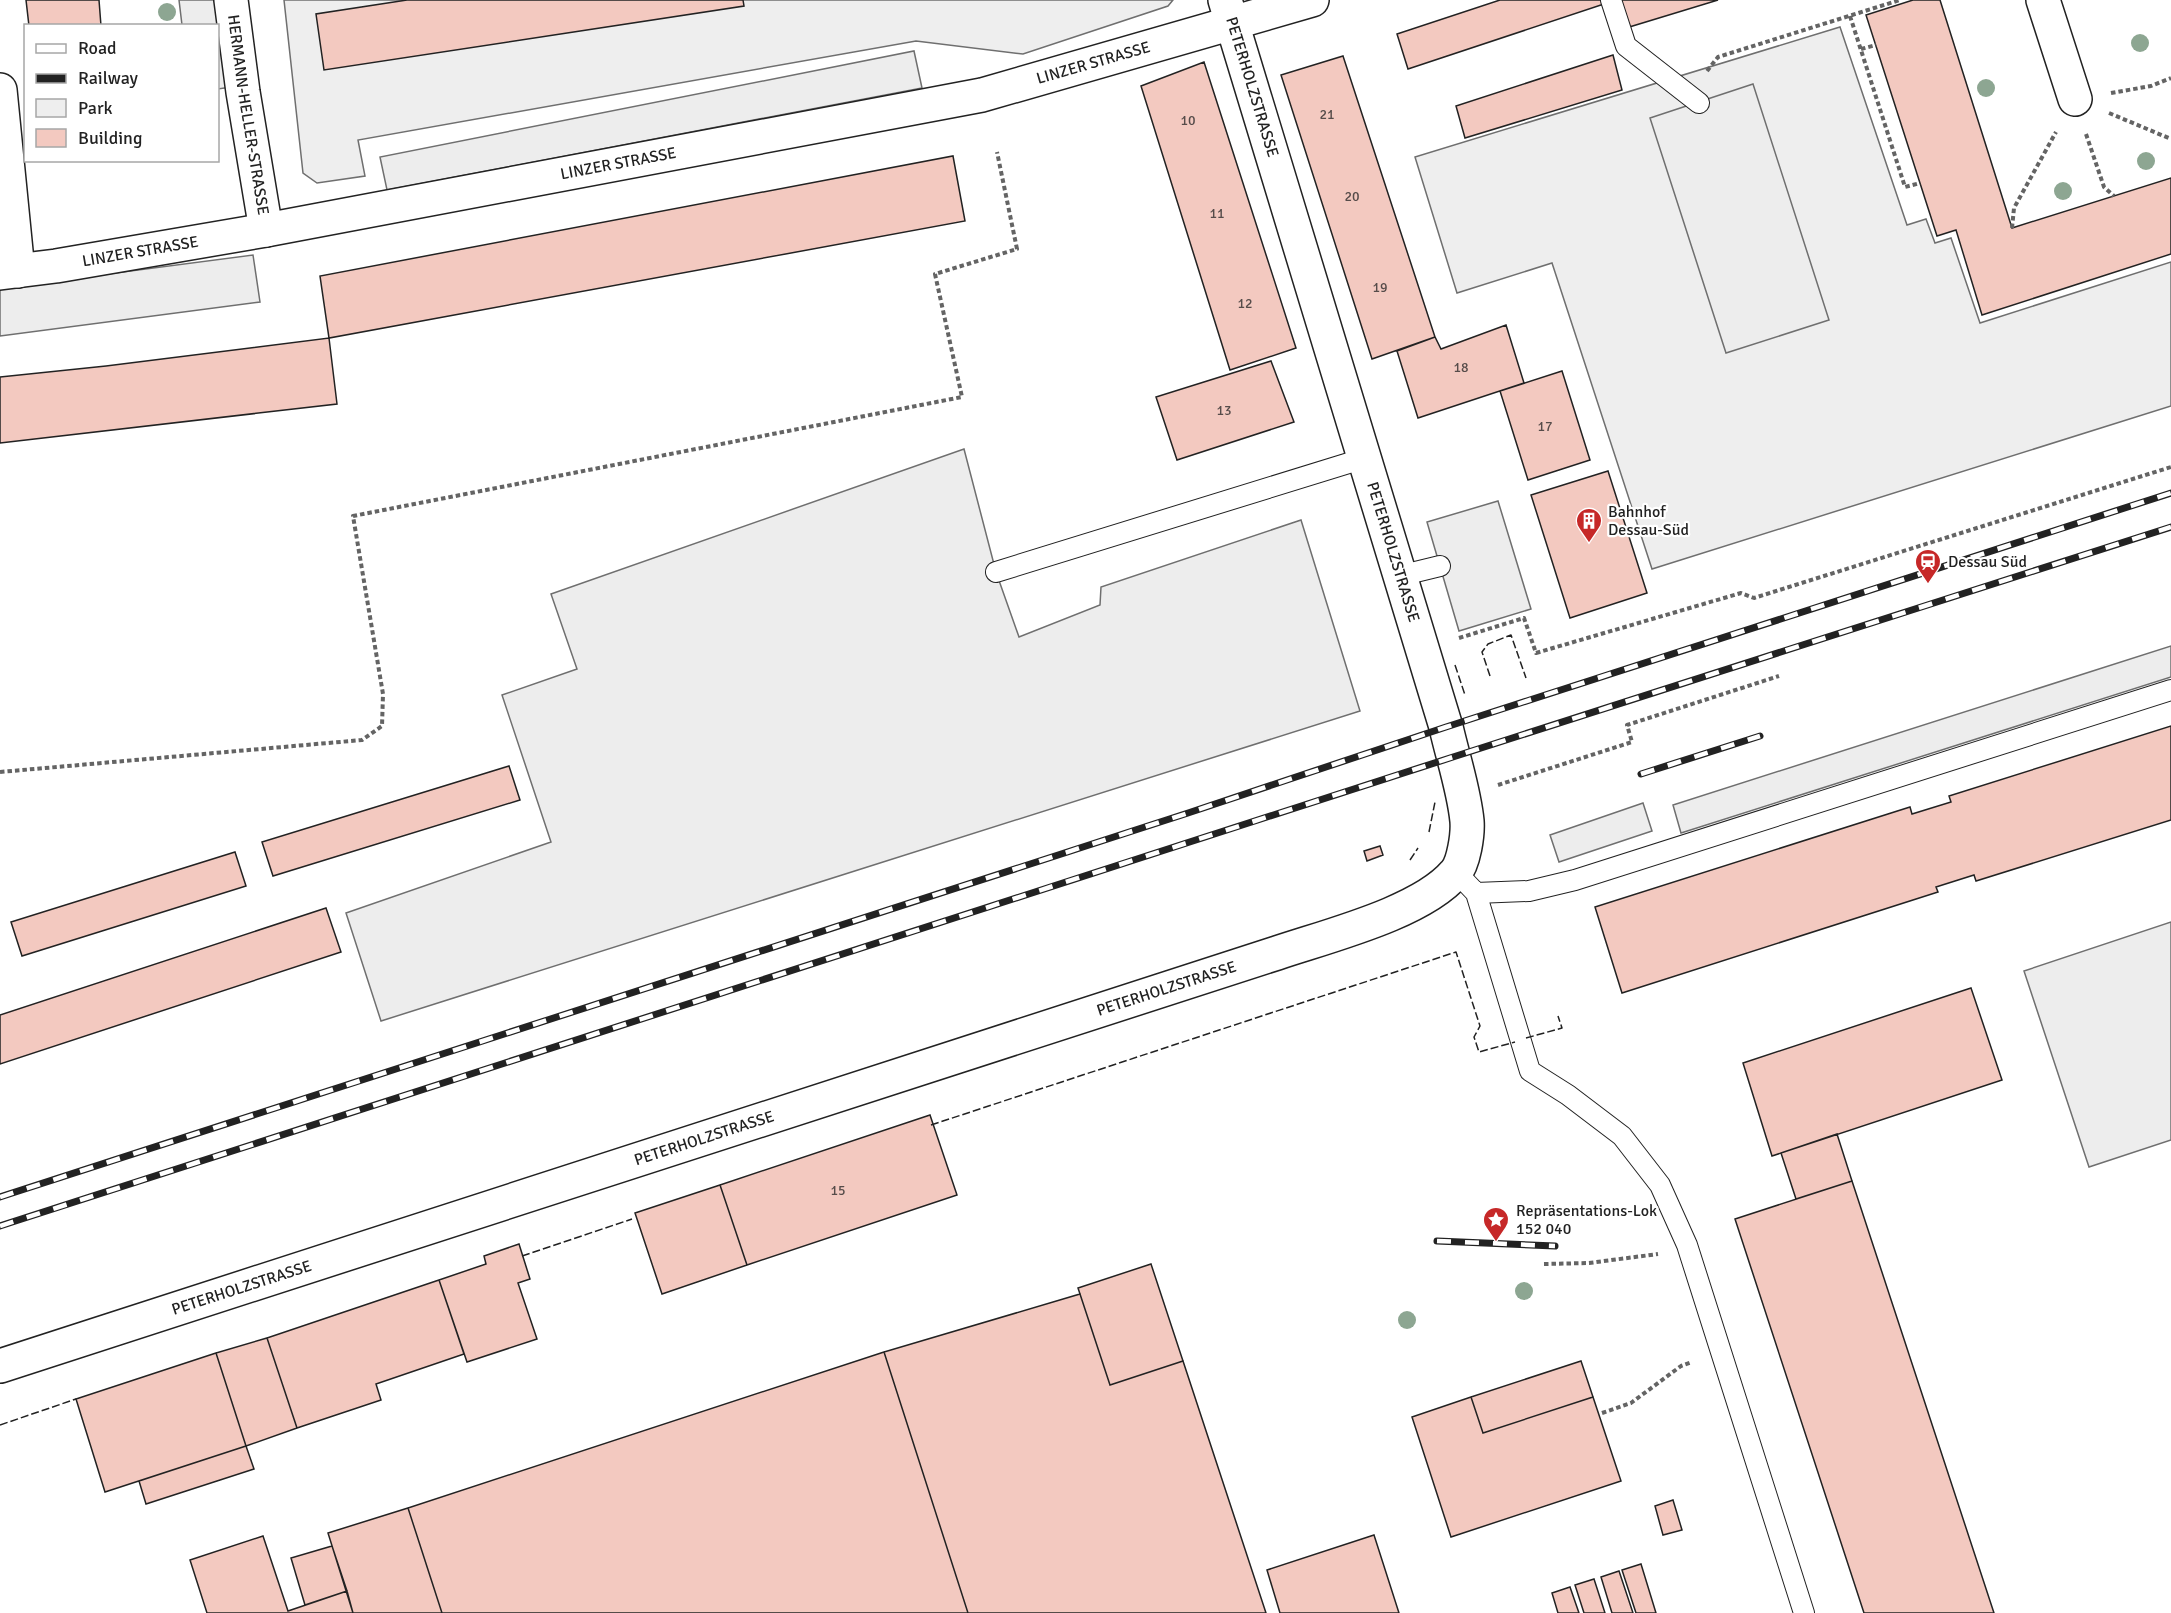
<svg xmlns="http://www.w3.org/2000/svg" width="2171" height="1613" viewBox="0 0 2171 1613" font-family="Signika,sans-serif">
<rect width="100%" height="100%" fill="#fff"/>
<!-- green -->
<path fill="#eee" stroke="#6f6f6f" stroke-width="1.5" d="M284 0H1173L1168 6 1023 54 916 41 358 140 365 176 317 183 303 173Z
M1840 27 1907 225 1926 219 1935 243 1951 238 1980 323 2171 262V406L1652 569 1552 263 1457 293 1415 157Z"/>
<!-- parking -->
<path fill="#ededed" stroke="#6f6f6f" stroke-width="1.5" d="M179 0H220L231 87 218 89V26L182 25Z
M914 51 922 88 387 190 380 157Z
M1753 84 1829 320 1726 353 1650 118Z
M253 255 260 302 0 336V288Z
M964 449 996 572 1019 637 1100 605 1101 587 1301 520 1360 711 381 1021 346 913 551 842 502 695 577 669 551 594Z
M1498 501 1531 609 1459 631 1427 522Z
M2171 646V677L1681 833 1673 805Z
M1643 803 1652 831 1559 862 1550 835Z
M2171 922V1140L2089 1167 2024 971Z"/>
<!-- building -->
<path fill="#f3c9c0" stroke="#222" stroke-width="1.5" d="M26 0H99L101 26H29Z
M407 0H743L744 6 324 70 316 14Z
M1500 0H1603L1604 4 1408 69 1397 34Z
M1617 0H1718L1626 28Z
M1913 0H1940L2012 228 2171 178V254L1982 315 1956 230 1937 236 1866 15Z
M1613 55 1622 90 1465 138 1456 106Z
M1343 56 1435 337 1372 359 1281 75Z
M1204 62 1296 348 1230 370 1141 86Z
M953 156 965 221 329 338 320 276Z
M1506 325 1524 383 1418 418 1397 351 1435 337 1441 349Z
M329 338 337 404 0 443V377L106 366Z
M1271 361 1294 422 1177 460 1156 397Z
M1562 371 1590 460 1528 480 1500 391Z
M1608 471 1647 593 1570 618 1531 495Z
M2171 726V820L1976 881 1974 875 1936 887 1938 892 1622 993 1595 907 1910 807 1912 814 1951 802 1949 796Z
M509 766 520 800 273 876 262 842Z
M1380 846 1383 855 1367 861 1364 851Z
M235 852 246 886 22 956 11 922Z
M326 908 341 952 0 1064V1015Z
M1971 988 2002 1080 1772 1156 1743 1063Z
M930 1115 957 1195 747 1265 720 1185Z
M1837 1134 1852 1181 1796 1199 1781 1153Z
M1852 1181 1994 1613H1864L1735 1219Z
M720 1185 747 1265 662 1294 635 1213Z
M519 1244 530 1279 518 1283 537 1339 467 1362 439 1280 486 1264 484 1256Z
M1151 1264 1183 1361 1110 1385 1078 1288Z
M439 1280 464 1354 376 1384 381 1400 297 1428 267 1338Z
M1080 1294 1110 1385 1183 1361 1266 1613H968L884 1352Z
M267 1338 297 1428 246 1446 216 1353Z
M884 1352 968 1613H442L408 1508Z
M216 1353 246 1446 105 1492 76 1399Z
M1581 1361 1593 1397 1483 1433 1471 1397Z
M1471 1397 1483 1433 1593 1397 1621 1481 1451 1537 1412 1417Z
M246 1446 254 1469 146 1504 139 1481Z
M1673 1500 1682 1530 1663 1535 1655 1506Z
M408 1508 442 1613H353L328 1533Z
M1374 1535 1399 1613H1280L1267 1570Z
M263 1536 288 1611 347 1591 353 1613H207L190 1560Z
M332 1546 347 1591 305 1605 291 1558Z
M1641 1564 1656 1613H1636L1622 1570Z
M1619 1571 1633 1613H1612L1601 1577Z
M1594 1579 1605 1613H1584L1575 1585Z
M1570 1587 1579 1613H1558L1552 1593Z"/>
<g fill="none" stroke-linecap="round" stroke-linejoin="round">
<defs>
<path id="lane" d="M1611 0 1626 46 1699 103
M996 572 1365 458
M1399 576 1440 566
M1456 872 1476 893 1530 1071 1568 1095 1622 1136 1660 1185 1687 1245 1804 1613
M1476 893 1529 891 1575 880 2171 690"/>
<g id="street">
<path id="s1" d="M231 0 243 92 266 230"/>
<path d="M2043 0 2075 99"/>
<path d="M0 90 18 271"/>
<path id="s2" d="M0 273 56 266 266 230 982 95 1312 0"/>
<path id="s3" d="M0 1366 1277 953C1327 936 1421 913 1455 873 1464 863 1468 834 1467 821 1464 790 1453 758 1446 727L1225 0"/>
</g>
</defs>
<!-- lane casing -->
<use href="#lane" stroke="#222" stroke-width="22"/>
<!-- street casing -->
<use href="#street" stroke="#222" stroke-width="36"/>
<!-- path -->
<path stroke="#646464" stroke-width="4" stroke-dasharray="4.5 3" stroke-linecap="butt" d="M1850 16 1905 187 1920 183
M1861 49 1876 45
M1707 71 1718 57 1900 0
M2111 93 2151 86 2171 78
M2109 113 2171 139
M2086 134 2104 187 2114 196
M2012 228 2014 208 2056 132
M1459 638 1524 618 1536 653 1741 593 1754 598 2171 467
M0 772 362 740 382 726 383 694 353 516 962 397 935 274 1017 249 997 152
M1498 785 1632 742 1627 725 1779 676
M1544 1264 1589 1263 1658 1254
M1602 1413 1631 1403 1681 1366 1692 1362"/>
<!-- lane -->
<use href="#lane" stroke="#fff" stroke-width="20"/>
<!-- street -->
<use href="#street" stroke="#fff" stroke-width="33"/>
<defs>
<path id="rail" d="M1641 774 1760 736
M0 1197 1188 813 1446 727 2171 493
M0 1226 1453 757 2171 527
M1437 1241 1555 1246"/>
</defs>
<!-- rail casing -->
<use href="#rail" stroke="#222" stroke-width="7"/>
<!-- rail -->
<use href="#rail" stroke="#fff" stroke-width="4.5" stroke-dasharray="14" stroke-linecap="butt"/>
<!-- fence -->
<path stroke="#222" stroke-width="1.5" stroke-dasharray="8 3" stroke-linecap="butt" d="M1455 665 1465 695
M1490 676 1482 652 1488 644 1511 635 1526 678
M1429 832 1435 802
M1410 860 1418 848
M1526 1038 1562 1028 1558 1016
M931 1125 1456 952 1480 1026 1474 1037 1479 1052 1515 1042
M522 1256 632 1219
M0 1425 76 1399"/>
</g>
<!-- trees -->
<g fill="#8da692">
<circle cx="167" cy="12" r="9"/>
<circle cx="2140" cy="43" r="9"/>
<circle cx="1986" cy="88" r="9"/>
<circle cx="2146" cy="161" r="9"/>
<circle cx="2063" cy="191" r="9"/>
<circle cx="1524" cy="1291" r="9"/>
<circle cx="1407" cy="1320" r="9"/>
</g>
<!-- icons -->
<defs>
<symbol id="building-pin" viewBox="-11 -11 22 30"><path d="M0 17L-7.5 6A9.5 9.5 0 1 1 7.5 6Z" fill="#c62828" stroke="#fff"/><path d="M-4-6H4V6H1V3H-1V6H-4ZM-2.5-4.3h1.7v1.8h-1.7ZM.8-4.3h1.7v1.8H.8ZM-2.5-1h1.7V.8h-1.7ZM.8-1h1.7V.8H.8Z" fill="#fff"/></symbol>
<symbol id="station-pin" viewBox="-11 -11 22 30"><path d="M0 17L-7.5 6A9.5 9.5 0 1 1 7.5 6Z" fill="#c62828" stroke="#fff"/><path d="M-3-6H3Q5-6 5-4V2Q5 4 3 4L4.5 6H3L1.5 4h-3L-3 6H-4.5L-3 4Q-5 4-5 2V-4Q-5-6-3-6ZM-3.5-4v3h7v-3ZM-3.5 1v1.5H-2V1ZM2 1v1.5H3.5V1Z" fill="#fff"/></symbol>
<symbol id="sight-pin" viewBox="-11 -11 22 30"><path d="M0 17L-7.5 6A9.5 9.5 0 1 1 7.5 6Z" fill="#c62828" stroke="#fff"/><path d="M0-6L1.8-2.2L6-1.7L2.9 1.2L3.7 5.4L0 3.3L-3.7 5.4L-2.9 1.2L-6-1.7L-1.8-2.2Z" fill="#fff"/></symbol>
</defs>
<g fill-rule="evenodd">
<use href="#building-pin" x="1574" y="506" width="30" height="40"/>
<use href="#station-pin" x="1913" y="547" width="30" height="40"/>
<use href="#sight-pin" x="1481" y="1205" width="30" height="40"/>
</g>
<g text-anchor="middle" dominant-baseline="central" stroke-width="4.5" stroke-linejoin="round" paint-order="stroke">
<!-- number labels -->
<g font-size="14" fill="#564c4a">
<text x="1327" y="114">21</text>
<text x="1188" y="120">10</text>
<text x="1352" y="196">20</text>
<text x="1217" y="213">11</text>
<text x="1380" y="287">19</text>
<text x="1245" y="303">12</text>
<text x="1461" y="367">18</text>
<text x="1224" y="410">13</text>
<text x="1545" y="426">17</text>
<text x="838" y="1190">15</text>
</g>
<!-- street labels -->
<g font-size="16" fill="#222" stroke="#fff">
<text stroke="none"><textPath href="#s2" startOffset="1114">LINZER STRASSE</textPath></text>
<text transform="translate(1252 87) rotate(73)">PETERHOLZSTRASSE</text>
<text stroke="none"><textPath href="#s1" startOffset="116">HERMANN-HELLER-STRASSE</textPath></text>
<text stroke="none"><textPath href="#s2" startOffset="628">LINZER STRASSE</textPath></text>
<text stroke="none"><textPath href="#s2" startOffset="142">LINZER STRASSE</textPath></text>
<text transform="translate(1393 552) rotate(73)">PETERHOLZSTRASSE</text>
<text stroke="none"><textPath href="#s3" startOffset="1226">PETERHOLZSTRASSE</textPath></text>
<text stroke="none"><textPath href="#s3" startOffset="740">PETERHOLZSTRASSE</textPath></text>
<text stroke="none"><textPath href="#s3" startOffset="254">PETERHOLZSTRASSE</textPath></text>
</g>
<!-- poi labels -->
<g font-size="16" fill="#222" stroke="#fff" text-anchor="start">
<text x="1608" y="512">Bahnhof<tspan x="1608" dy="18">Dessau-Süd</tspan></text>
<text x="1948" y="562">Dessau Süd</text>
<text x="1516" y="1211">Repräsentations-Lok<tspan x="1516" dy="18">152 040</tspan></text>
</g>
</g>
<!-- legend -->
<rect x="24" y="24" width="195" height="138" fill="#ffffff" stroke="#a7a7a7" stroke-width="1.5"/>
<rect x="36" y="44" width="30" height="9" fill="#ffffff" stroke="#a7a7a7" stroke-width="1.5"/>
<text x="78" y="54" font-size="18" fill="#222222">Road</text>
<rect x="36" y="74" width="30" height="9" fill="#222222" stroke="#a7a7a7" stroke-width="1.5"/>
<text x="78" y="84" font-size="18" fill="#222222">Railway</text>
<rect x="36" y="99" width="30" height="18" fill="#eeeeee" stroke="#a7a7a7" stroke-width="1.5"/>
<text x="78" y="114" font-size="18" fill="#222222">Park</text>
<rect x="36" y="129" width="30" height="18" fill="#f3c9c0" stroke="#a7a7a7" stroke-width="1.5"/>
<text x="78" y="144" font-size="18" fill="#222222">Building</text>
</svg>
